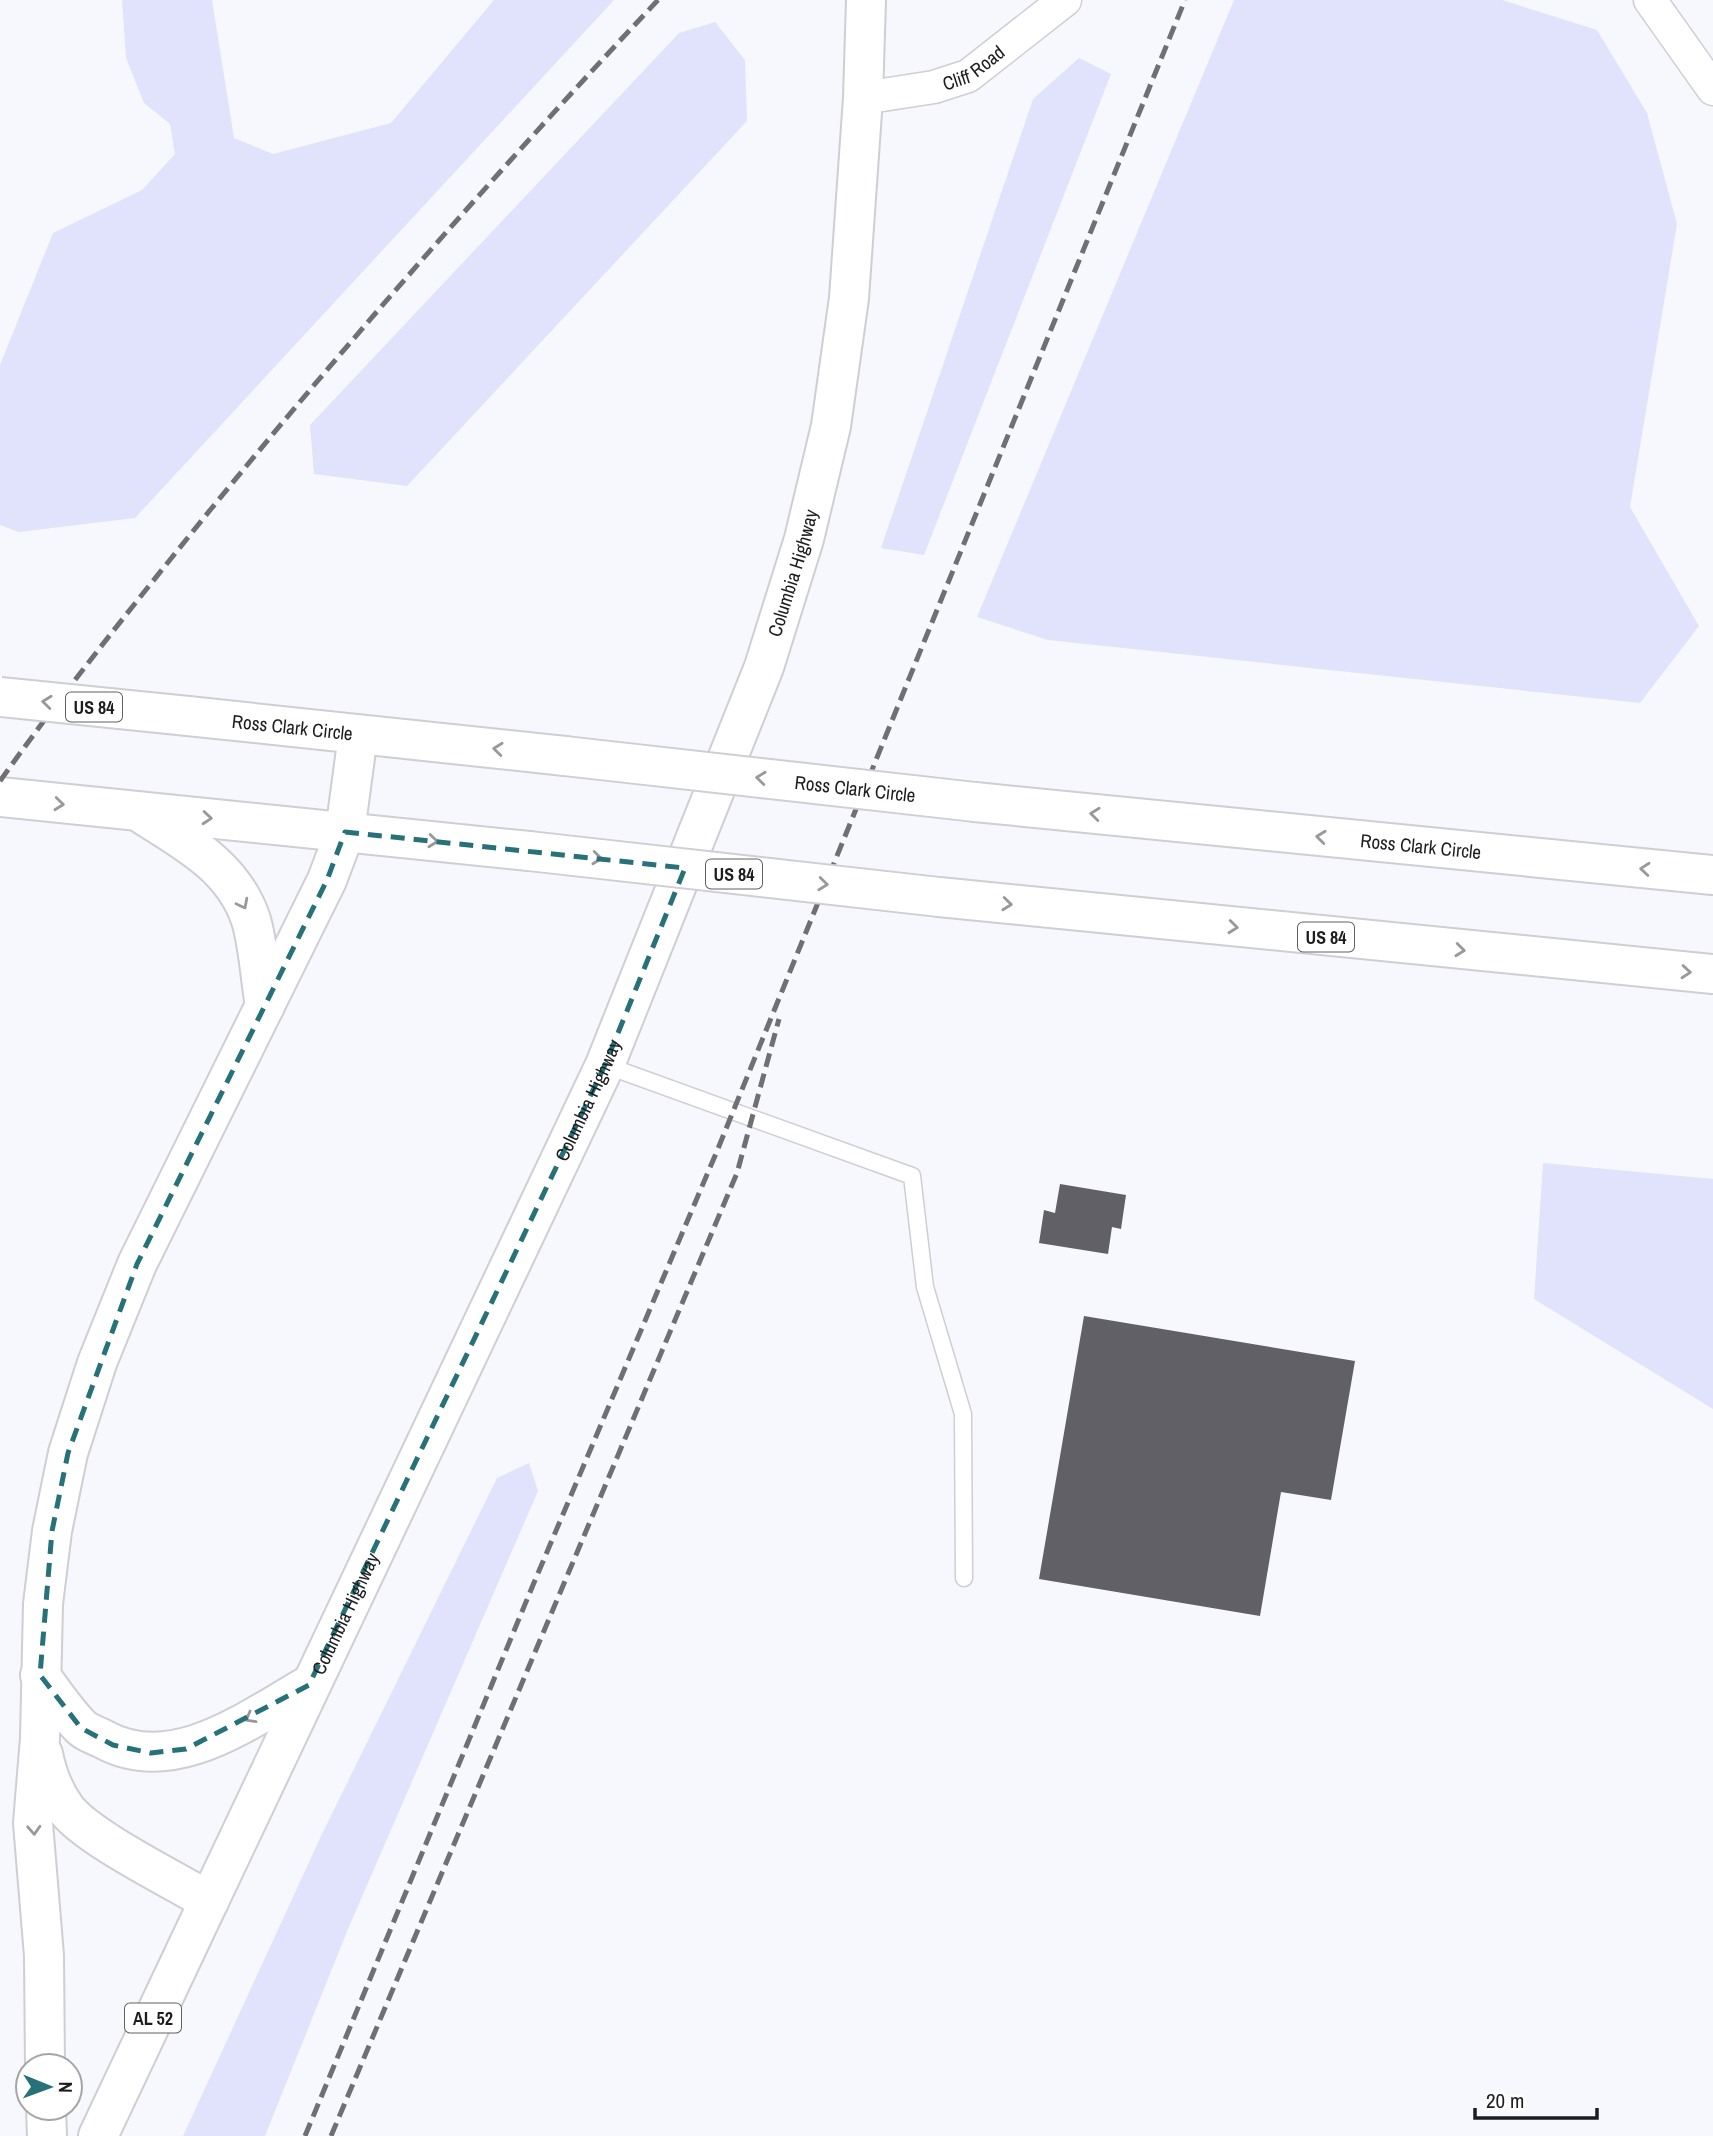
<svg xmlns="http://www.w3.org/2000/svg" width="1713" height="2136" viewBox="0 0 1713 2136" font-family="'Archivo Narrow',sans-serif">
<rect width="100%" height="100%" fill="#f7f8fe"/>
<!-- green -->
<path fill="#e0e3fb" d="M122 0H212L234 138 273 154 391 123 494 0H614L135 518 19 532 0 525V365L53 233 142 190 175 154 170 124 144 103 126 58Z
M1234 0H1502L1597 30 1647 113 1677 224 1630 507 1699 626 1640 703 1048 640 977 617Z
M715 22 745 60 747 121 407 486 314 474 310 425 679 33Z
M1079 58 1111 74 924 555 881 548 1033 99Z
M1543 1163 1713 1179V1409L1534 1299Z
M529 1463 538 1491 348 1929 265 2136H183L321 1836 497 1478Z"/>
<!-- building -->
<path fill="#606066" d="M1060 1184 1126 1195 1121 1229 1112 1227 1108 1254 1039 1243 1044 1210 1055 1213Z
M1084 1316 1355 1361 1331 1500 1281 1492 1260 1616 1039 1579Z"/>
<g fill="none" stroke-linecap="round" stroke-linejoin="round">
<defs>
<path id="lane" d="M605 1065 912 1176 925 1287 963 1414 964 1578"/>
<g id="street">
<path d="M1650 0 1713 89"/>
<path id="s1" d="M863 98 934 87 968 76 1065 0"/>
</g>
<g id="secondary">
<path id="s2" d="M209 1901 605 1065 764 667 804 539 831 426 849 298 863 98 866 0"/>
</g>
<path id="primary" d="M98 2136 209 1901"/>
<g id="highway">
<path id="s3" d="M188 716 565 756"/>
<path d="M0 797 529 851"/>
<path id="s4" d="M975 802 1713 875"/>
<path d="M145 816C188 843 234 868 251 920 259 947 260 978 265 1006"/>
<path d="M939 897 1713 974"/>
<path d="M40 1675C53 1692 65 1711 80 1726 85 1732 95 1735 103 1739 173 1778 249 1719 309 1685"/>
<path d="M43 1754C47 1774 53 1791 66 1809 88 1838 174 1880 209 1901"/>
<path d="M45 2066 44 1956 33 1823 40 1738 43 1604 52 1531 68 1453 97 1363 137 1264 327 880 345 832 358 735"/>
<path d="M46 2108 47 2136"/>
</g>
</defs>
<!-- lane casing -->
<use href="#lane" stroke="#ceced4" stroke-width="19"/>
<!-- street casing -->
<use href="#street" stroke="#ceced4" stroke-width="35"/>
<!-- secondary casing -->
<use href="#secondary" stroke="#ceced4" stroke-width="42"/>
<!-- primary casing -->
<use href="#primary" stroke="#ceced4" stroke-width="42"/>
<!-- highway casing -->
<use href="#highway" stroke="#ceced4" stroke-width="42"/>
<!-- lane -->
<use href="#lane" stroke="#fff" stroke-width="16"/>
<!-- street -->
<use href="#street" stroke="#fff" stroke-width="32"/>
<!-- secondary -->
<use href="#secondary" stroke="#fff" stroke-width="38"/>
<!-- primary -->
<use href="#primary" stroke="#fff" stroke-width="38"/>
<!-- highway -->
<use href="#highway" stroke="#fff" stroke-width="38"/>
<!-- rail -->
<path stroke="#707074" stroke-width="5" stroke-dasharray="14 7" stroke-linecap="butt" d="M0 781C67 687 139 598 211 509 354 334 503 165 658 0
M305 2136 533 1585 717 1151 1185 0
M331 2136 737 1173 779 1019"/>
<defs>
<g id="highway-bridge">
<path d="M0 697 188 716"/>
<path id="s5" d="M565 756 975 802"/>
<path d="M529 851 939 897"/>
</g>
</defs>
<!-- highway-bridge casing -->
<use href="#highway-bridge" stroke="#ceced4" stroke-width="42" stroke-linecap="butt"/>
<!-- highway-bridge -->
<use href="#highway-bridge" stroke="#fff" stroke-width="38"/>
</g>
<!-- one-way arrows -->
<defs><path id="oneway-chevron" d="M-2-3.5L2.5 0L-2 3.5" fill="none" stroke-width="1.6" stroke-linecap="round" stroke-linejoin="round" transform="scale(1.75)"/></defs>
<g stroke="#99999b">
<use href="#oneway-chevron" transform="translate(47 702) rotate(-174)"/>
<use href="#oneway-chevron" transform="translate(498 749) rotate(-174)"/>
<use href="#oneway-chevron" transform="translate(761 778) rotate(-174)"/>
<use href="#oneway-chevron" transform="translate(59 804) rotate(6)"/>
<use href="#oneway-chevron" transform="translate(1095 814) rotate(-174)"/>
<use href="#oneway-chevron" transform="translate(207 818) rotate(5)"/>
<use href="#oneway-chevron" transform="translate(1321 837) rotate(-174)"/>
<use href="#oneway-chevron" transform="translate(433 841) rotate(6)"/>
<use href="#oneway-chevron" transform="translate(597 858) rotate(6)"/>
<use href="#oneway-chevron" transform="translate(1645 869) rotate(-175)"/>
<use href="#oneway-chevron" transform="translate(823 884) rotate(6)"/>
<use href="#oneway-chevron" transform="translate(243 904) rotate(63)"/>
<use href="#oneway-chevron" transform="translate(1007 904) rotate(6)"/>
<use href="#oneway-chevron" transform="translate(1233 927) rotate(6)"/>
<use href="#oneway-chevron" transform="translate(1460 950) rotate(6)"/>
<use href="#oneway-chevron" transform="translate(1686 972) rotate(5)"/>
<use href="#oneway-chevron" transform="translate(250 1718) rotate(151)"/>
<use href="#oneway-chevron" transform="translate(34 1830) rotate(87)"/>
</g>
<!-- marked area -->
<path fill="none" stroke="#277178" stroke-width="5" stroke-dasharray="14 9" stroke-linejoin="round" d="M345 832 685 868 605 1065 309 1685 186 1749 151 1753 113 1745 81 1728 40 1675 52 1531 68 1453 137 1264 327 880Z"/>
<g text-anchor="middle" dominant-baseline="central" stroke-width="7" stroke-linejoin="round" paint-order="stroke">
<!-- shield labels -->
<g fill="#fff" stroke="#616163" stroke-width="2">
<rect x="66" y="692.5" width="56" height="29" rx="5"/>
<rect x="706" y="859.5" width="56" height="29" rx="5"/>
<rect x="1298" y="922.5" width="56" height="29" rx="5"/>
<rect x="125" y="2003.5" width="56" height="29" rx="5"/>
</g>
<g font-size="18" font-weight="bold" fill="#1d1d20">
<text x="94" y="707">US 84</text>
<text x="734" y="874">US 84</text>
<text x="1326" y="937">US 84</text>
<text x="153" y="2018">AL 52</text>
</g>
<!-- street labels -->
<g font-size="19" fill="#1d1d20" stroke="#fff">
<text stroke="none"><textPath href="#s1" startOffset="116">Cliff Road</textPath></text>
<text stroke="none"><textPath href="#s2" startOffset="1452">Columbia Highway</textPath></text>
<text stroke="none"><textPath href="#s3" startOffset="105">Ross Clark Circle</textPath></text>
<text stroke="none"><textPath href="#s5" startOffset="292">Ross Clark Circle</textPath></text>
<text stroke="none"><textPath href="#s4" startOffset="448">Ross Clark Circle</textPath></text>
<text stroke="none"><textPath href="#s2" startOffset="886">Columbia Highway</textPath></text>
<text stroke="none"><textPath href="#s2" startOffset="318">Columbia Highway</textPath></text>
</g>
</g>
<!-- north arrow -->
<g transform="translate(49 2087) rotate(91)"><circle r="33" fill="#ffffff" stroke="#a5a5a6" stroke-width="2"/>
<path d="M0-5L12 26L0 18L-12 26Z" fill="#277178"/>
<text y="-10" font-size="19" font-weight="bold" text-anchor="middle" fill="#1d1d20">N</text>
</g>
<!-- scale -->
<path d="M1475 2108v10h122v-10" fill="none" stroke="#1d1d20" stroke-width="3.5"/>
<text x="1486" y="2108" font-size="21" fill="#1d1d20" stroke="#ffffff" stroke-width="5" paint-order="stroke">20 m</text>
</svg>
